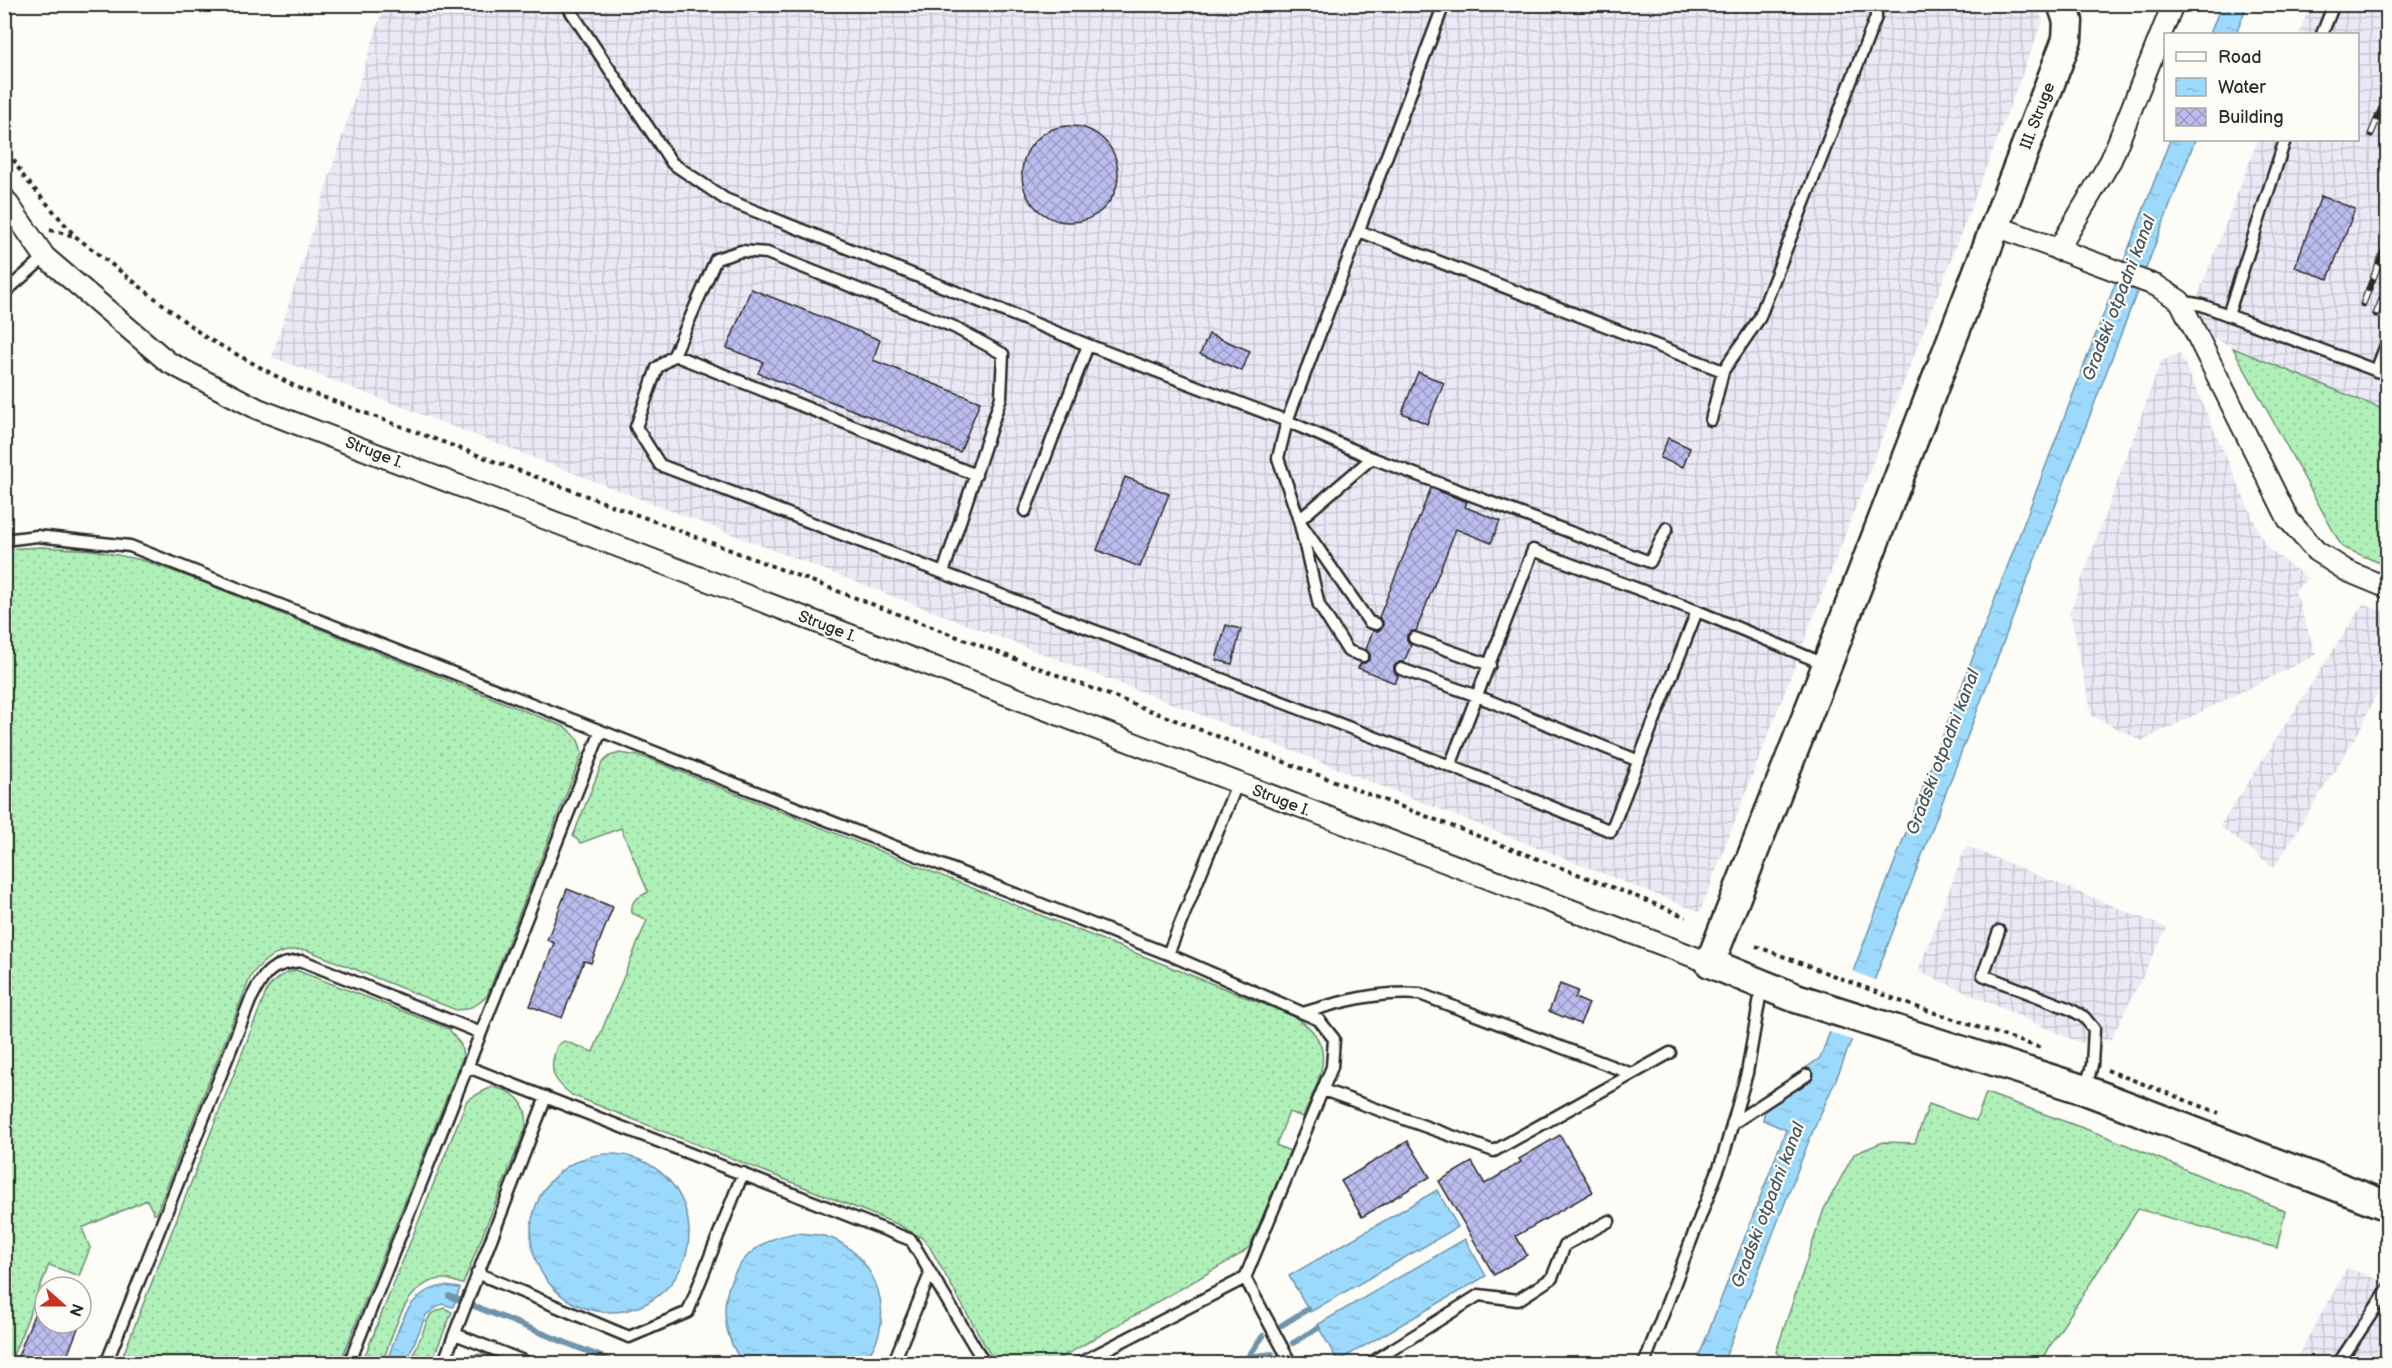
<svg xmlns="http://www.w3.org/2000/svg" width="2392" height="1368" viewBox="0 0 2392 1368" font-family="'Balsamiq Sans',sans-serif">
<defs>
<pattern id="industrial-grid" width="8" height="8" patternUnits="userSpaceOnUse" patternTransform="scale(1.5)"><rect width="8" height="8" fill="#eae9f5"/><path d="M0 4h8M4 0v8" fill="none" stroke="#c9c8d2"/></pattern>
<pattern id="grass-dots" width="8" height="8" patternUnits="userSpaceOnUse" patternTransform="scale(1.5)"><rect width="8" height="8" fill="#aff0b8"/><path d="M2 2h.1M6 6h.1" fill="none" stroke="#97ce9e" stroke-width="1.8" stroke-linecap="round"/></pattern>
<pattern id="water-ripples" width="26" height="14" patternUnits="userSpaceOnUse" patternTransform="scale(1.5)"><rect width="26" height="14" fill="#9cdafd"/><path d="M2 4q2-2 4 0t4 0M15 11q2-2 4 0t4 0" fill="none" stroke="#87bbd9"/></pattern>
<pattern id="building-cross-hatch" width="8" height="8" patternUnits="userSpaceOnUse" patternTransform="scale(1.5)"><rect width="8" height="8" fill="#bcbdef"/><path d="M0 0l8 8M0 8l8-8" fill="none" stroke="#999ac2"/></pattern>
</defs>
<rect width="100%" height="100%" fill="#fdfcf7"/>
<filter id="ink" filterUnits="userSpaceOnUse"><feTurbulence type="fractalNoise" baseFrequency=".0167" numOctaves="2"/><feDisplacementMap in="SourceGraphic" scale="12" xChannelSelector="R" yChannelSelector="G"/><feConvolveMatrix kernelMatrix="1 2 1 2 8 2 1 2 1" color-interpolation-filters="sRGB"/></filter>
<g filter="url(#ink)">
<!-- industrial -->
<path fill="url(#industrial-grid)" d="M2035 4 2043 20 1700 912 1207 717 272 357 384 5Z
M2310 5H2387V411L2186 327 2258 140H2358V34H2299Z
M2180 353 2266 547 2307 578 2295 591 2316 655 2142 741 2092 716 2070 612 2161 361Z
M2363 604 2387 613V671L2361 728 2274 868 2220 826Z
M1966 846 2167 928 2111 1039 2080 1043 1918 971Z
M2347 1268 2387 1283V1363L2293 1364Z"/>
<!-- grass -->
<path fill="url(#grass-dots)" stroke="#6d8e72" stroke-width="1.5" d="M2233 348 2387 411V566L2342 547Z
M42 547 92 550 142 560 197 580 565 727C576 735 580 741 582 754L487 996C477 1006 470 1009 456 1010L307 950C283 948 262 957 250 978L156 1214H154L147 1200 82 1228 90 1248 79 1276 49 1265 10 1363 5 1364 4 549Z
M620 753 644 757 1293 1016C1341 1043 1320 1077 1303 1117L1289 1112 1276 1145 1290 1151 1250 1246 1241 1254 1052 1363H995L928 1244 921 1237 897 1224 572 1095C552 1080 548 1070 557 1046L564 1041 593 1052 647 920 632 913C630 899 638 898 648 892L621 828 581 843 573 836 602 763 610 756Z
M296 970 449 1029 461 1045 463 1056 340 1363H120L267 990C274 979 283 973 296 970Z
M491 1087C514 1090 529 1103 526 1127L463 1284C457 1283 450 1279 445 1279 404 1279 394 1334 382 1363H362L467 1100Z
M1986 1093 2105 1136 2285 1211 2277 1248 2138 1209 2039 1363H1788L1776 1352 1824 1209 1854 1154 1883 1142 1915 1143 1929 1104 1976 1121Z
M444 1308 452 1312 431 1363H410L428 1319 431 1314Z
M484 1354 507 1363H457L470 1355Z"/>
<!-- water -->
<path fill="url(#water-ripples)" stroke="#6f94a9" stroke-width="1.5" d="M2221 5H2247L2236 34H2210Z
M2170 140H2195L1840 1070 1810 1138 1723 1363 1696 1364 1786 1130 1763 1120 1765 1109 1809 1081 1804 1069 1820 1058Z
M531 1233a79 79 0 1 1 158 0a79 79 0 1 1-158 0Z
M1437 1190 1458 1227 1310 1312 1289 1276Z
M795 1233C811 1234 827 1234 841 1243 882 1267 897 1327 862 1363H743C711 1321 722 1261 773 1239 779 1236 788 1235 795 1233Z
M1465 1239 1486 1276 1338 1361 1317 1325Z
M445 1286 460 1288 453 1307 442 1304 426 1315 406 1363H386C399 1331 405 1290 445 1286Z"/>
<!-- pier -->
<path fill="#fdfcf7" d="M1850 970 1877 981 1854 1041 1827 1031Z"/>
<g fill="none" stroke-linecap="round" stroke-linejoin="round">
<!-- stream -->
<path stroke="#6f94a9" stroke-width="6" d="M449 1296 619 1364
M1282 1325 1308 1309
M1293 1343 1318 1328
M1248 1357 1263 1336
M1236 1364 1248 1357 1272 1354"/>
</g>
<!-- building -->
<path fill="url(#building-cross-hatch)" stroke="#2b2b2b" stroke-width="1.5" d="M1022 174a48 48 0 1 1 96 0a48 48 0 1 1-96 0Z
M2321 196 2355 209 2328 279 2295 267Z
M751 289 880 340 873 360 980 402 960 452 758 373 763 362 727 348Z
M1209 334 1250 351 1242 371 1200 354Z
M1418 372 1444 383 1427 424 1402 413Z
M1668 438 1690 448 1683 467 1660 458Z
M1125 477 1169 494 1140 567 1097 550Z
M1431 488 1467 502 1465 507 1500 521 1491 543 1456 529 1416 631H1412L1407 635V640L1411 645 1404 662H1399L1394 666V671L1398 676 1395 683 1358 668 1361 663H1365L1370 659V654L1366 649 1373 631H1378L1383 627V622L1379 617Z
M1226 625 1241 629 1232 664 1216 660Z
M567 889 613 907 591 963 584 961 562 1018 530 1006 554 943 547 940Z
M1560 984 1578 991 1575 998 1589 1004 1580 1024 1549 1011Z
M1560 1135 1593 1192 1516 1236 1527 1255 1494 1275 1439 1181 1472 1162 1485 1184 1521 1162 1519 1159Z
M1408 1141 1430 1177 1362 1217 1341 1181Z
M44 1289 45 1323H80L64 1364H15Z"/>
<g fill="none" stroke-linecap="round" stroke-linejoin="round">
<defs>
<path id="lane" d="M566 4 672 163 725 199 1088 345
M2322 34 2334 4
M2285 140 2228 315 2388 375
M1359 231 1723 371 1759 319 1876 17V4
M4 293 45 257
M2180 301 2202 305 2228 315
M674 355 976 475
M2376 371 2388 340
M1711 420 1723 371
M1025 511 1088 345 1287 421 1372 458 1650 562 1667 528
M1299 520 1372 458
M1302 525 1369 622 1376 624
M4 540 37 536 130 546 601 731
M943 573 660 465 636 427 657 368 674 355 716 259 741 251 767 253 954 327 1003 354 1001 397 943 573 1450 766 1533 550 1697 611 1827 665
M1414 638 1490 665
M1363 656 1348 651 1319 605 1299 520 1278 458 1287 421 1444 4
M1401 669 1477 696 1639 761
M1450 766 1611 831 1697 611
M1237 784 1168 954 1319 1020 1334 1039 1332 1067 1245 1278 1291 1364
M1999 931 1983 975 2070 1009 2084 1017 2094 1029 2092 1065 2085 1090
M1303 1013C1342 1001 1379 991 1420 994L1632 1074
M468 1067 911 1240 985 1364
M1323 1090 1494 1151 1670 1053
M1732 1124 1807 1075
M477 1273 629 1337 688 1312 743 1173
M455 1334 531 1364
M106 1364 250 1001C264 973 270 963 303 961L481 1033
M349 1364 601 731 1168 954
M443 1364 546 1097
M893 1364 930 1274
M1078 1364 1245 1278
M1369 1364 1479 1295 1518 1300 1552 1278 1565 1245 1609 1221
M1644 1364 1723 1157 1747 1073 1762 985
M2338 1364 2388 1289"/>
<path id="street" d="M4 198 45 257 168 362 258 409 1710 963
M1996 226 2157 286 2180 301 2288 519 2316 551 2347 571 2388 588
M2058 250 2111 160 2173 4"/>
<path id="secondary" d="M2062 4 2068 21 2067 39 1827 665 1710 963 1796 998 2085 1090 2388 1206"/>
</defs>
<!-- lane casing -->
<use href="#lane" stroke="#2b2b2b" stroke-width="15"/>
<!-- street casing -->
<use href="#street" stroke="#2b2b2b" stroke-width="24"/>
<!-- secondary casing -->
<use href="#secondary" stroke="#2b2b2b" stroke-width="33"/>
<!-- path -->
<path stroke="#2b2b2b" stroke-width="4" stroke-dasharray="4.5 4.5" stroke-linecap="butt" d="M4 144 24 177 75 236 205 337 296 387 699 538 1640 898 1686 917
M50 230 74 236
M1756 946 1908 1004 2044 1049
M2107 1070 2219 1113"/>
<!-- lane -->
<use href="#lane" stroke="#fdfcf7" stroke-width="10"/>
<!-- street -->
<use href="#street" stroke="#fdfcf7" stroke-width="20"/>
<!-- secondary -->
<use href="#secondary" stroke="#fdfcf7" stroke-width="28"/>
<defs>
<path id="rail" d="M2371 134 2388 93
M2363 304 2388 240
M2376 314 2388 284"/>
</defs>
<!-- rail casing -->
<use href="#rail" stroke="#2b2b2b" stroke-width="7"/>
<!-- rail -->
<use href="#rail" stroke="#fdfcf7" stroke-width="4.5" stroke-dasharray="14" stroke-linecap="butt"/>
</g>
</g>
<g text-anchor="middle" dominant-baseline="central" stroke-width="4.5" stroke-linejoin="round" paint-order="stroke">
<!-- street labels -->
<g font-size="16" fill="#2b2b2b" stroke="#fdfcf7">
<text transform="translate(2038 116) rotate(-69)">III. Struge</text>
<text transform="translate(374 453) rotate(21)">Struge I.</text>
<text transform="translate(827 627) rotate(21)">Struge I.</text>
<text transform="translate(1281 801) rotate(21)">Struge I.</text>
</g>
<!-- water labels -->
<g font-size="18" font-style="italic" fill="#475760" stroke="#fdfcf7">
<text transform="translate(2119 298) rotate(-69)">Gradski otpadni kanal</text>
<text transform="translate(1943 752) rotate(-69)">Gradski otpadni kanal</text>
<text transform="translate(1768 1205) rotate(-69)">Gradski otpadni kanal</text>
</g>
</g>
<!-- margin -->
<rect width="2392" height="1368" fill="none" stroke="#fdfcf7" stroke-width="24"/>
<rect x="12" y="12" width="2368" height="1344" fill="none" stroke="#2b2b2b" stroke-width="2" filter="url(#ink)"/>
<!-- legend -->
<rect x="2164" y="33" width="195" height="108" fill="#fdfcf7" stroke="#a9a8a5" stroke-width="1.5"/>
<rect x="2176" y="52" width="30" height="9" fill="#fdfcf7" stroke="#a9a8a5" stroke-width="1.5"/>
<text x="2218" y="63" font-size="18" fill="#2b2b2b">Road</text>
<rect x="2176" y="78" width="30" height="18" fill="url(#water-ripples)" stroke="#a9a8a5" stroke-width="1.5"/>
<text x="2218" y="93" font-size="18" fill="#2b2b2b">Water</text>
<rect x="2176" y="108" width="30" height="18" fill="url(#building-cross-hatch)" stroke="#a9a8a5" stroke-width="1.5"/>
<text x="2218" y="123" font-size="18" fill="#2b2b2b">Building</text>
<!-- north arrow -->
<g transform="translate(63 1305) rotate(111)"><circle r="28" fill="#fdfcf7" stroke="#a9a8a5" stroke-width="1.5"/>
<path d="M0-4.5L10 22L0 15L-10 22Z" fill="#c8321e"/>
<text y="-9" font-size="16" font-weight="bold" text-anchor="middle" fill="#2b2b2b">N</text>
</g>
</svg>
